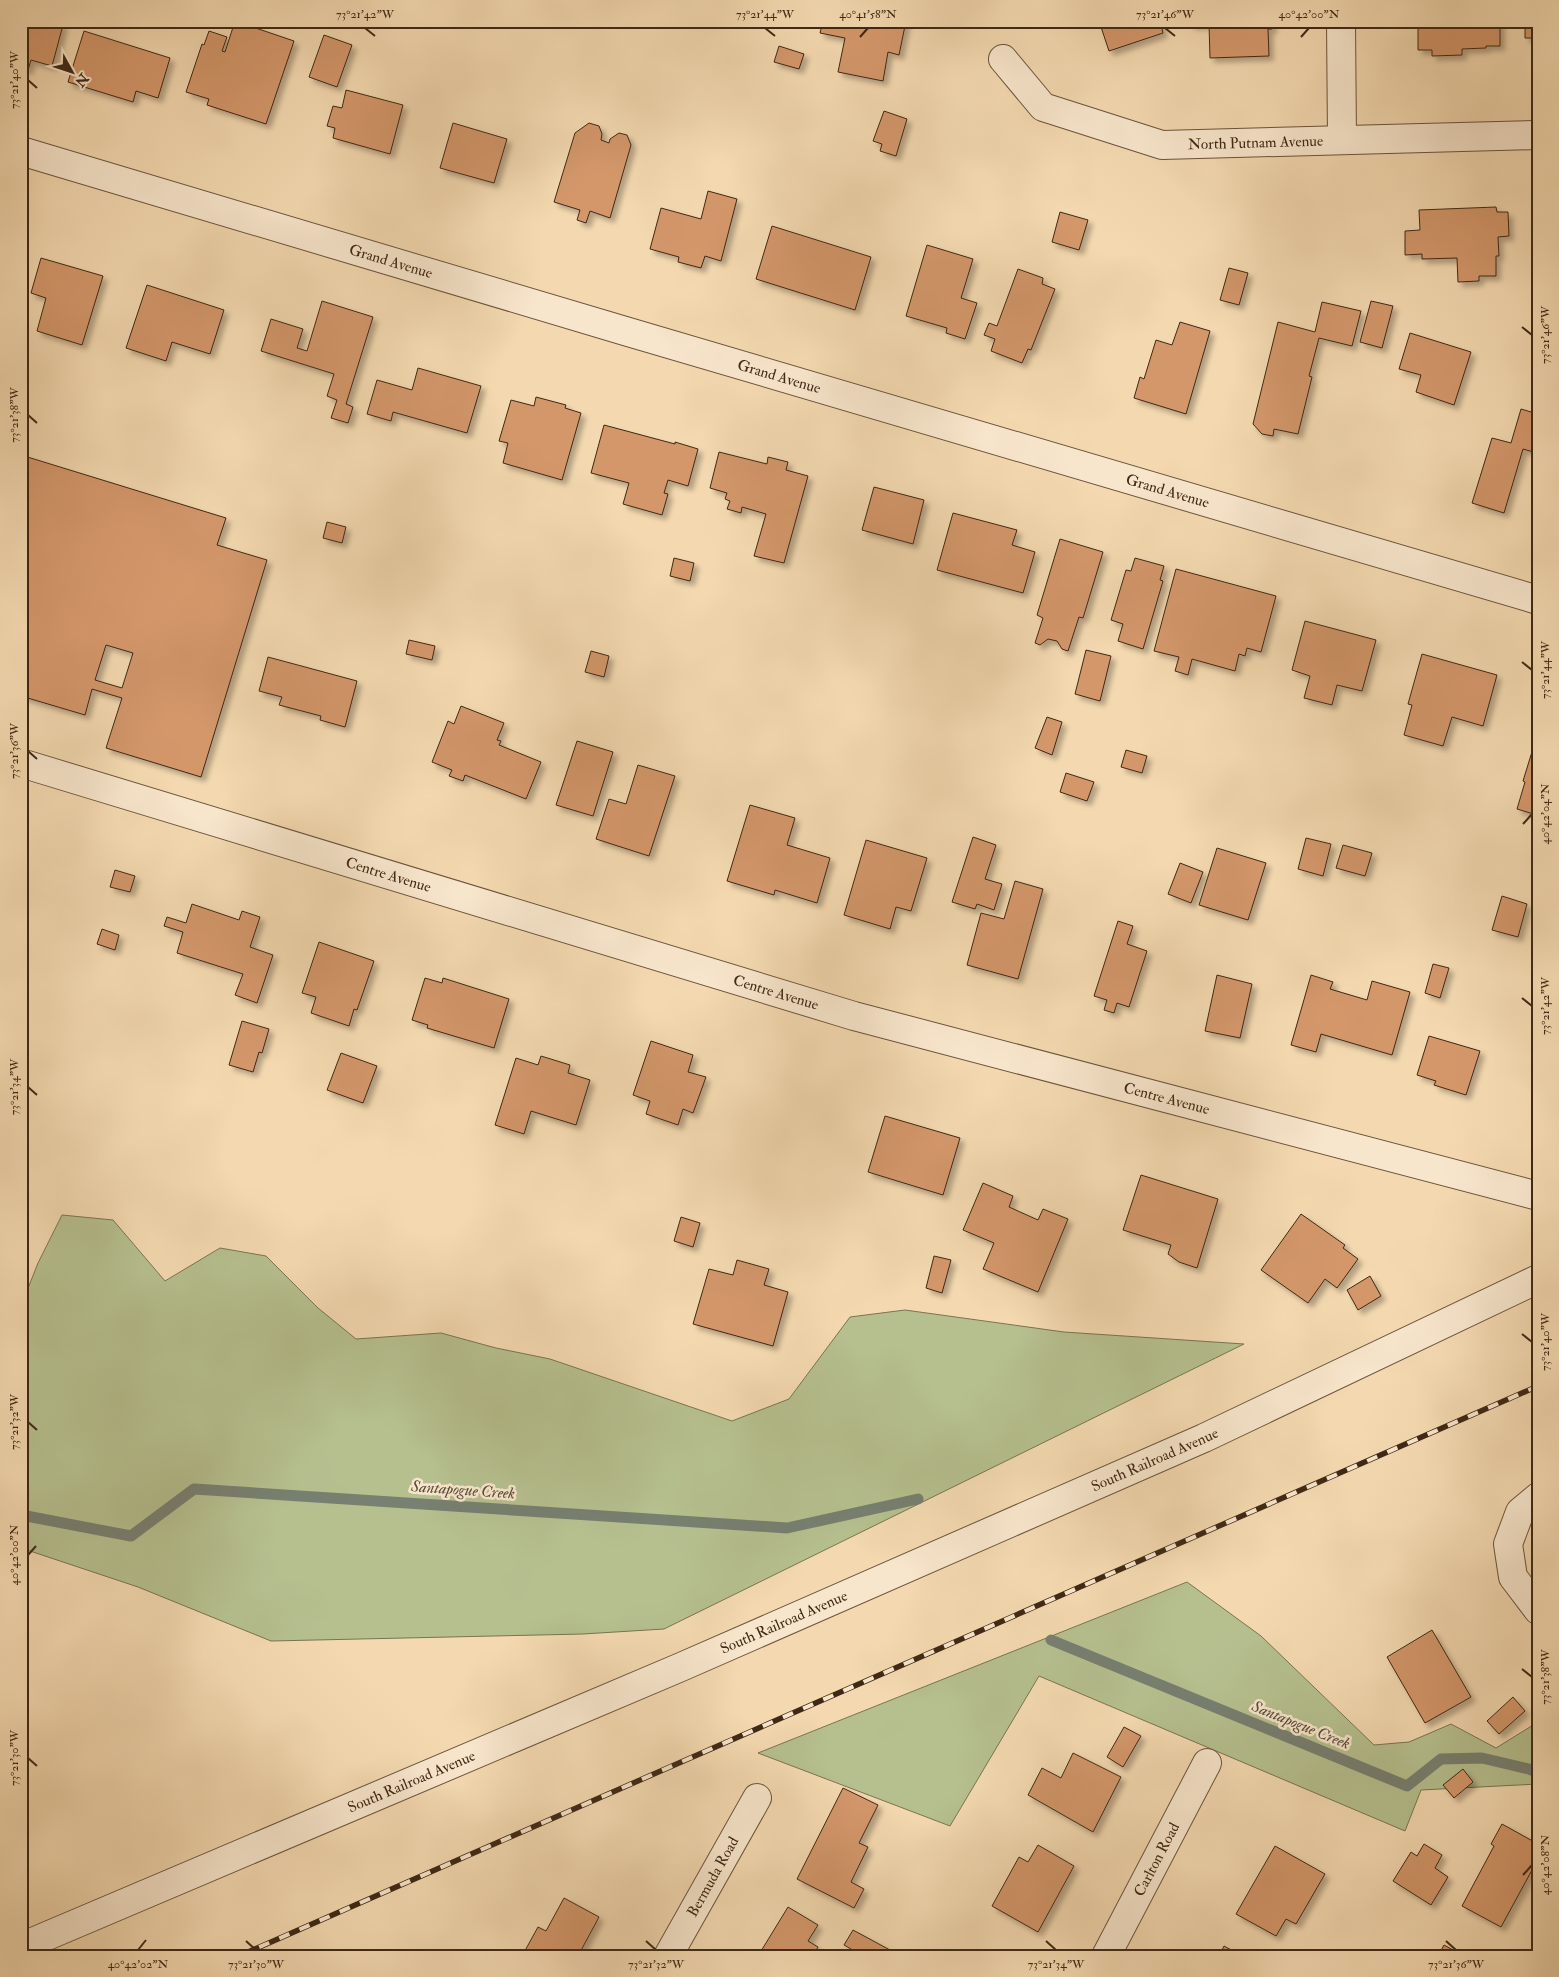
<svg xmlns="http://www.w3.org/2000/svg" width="1559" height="1977" viewBox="0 0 1559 1977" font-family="'IM FELL Double Pica',serif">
<defs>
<filter id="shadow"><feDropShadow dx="4.5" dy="4.5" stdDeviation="2.5" flood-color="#0004"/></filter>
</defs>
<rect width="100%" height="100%" fill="#f4d9b0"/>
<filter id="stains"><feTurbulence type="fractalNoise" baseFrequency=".004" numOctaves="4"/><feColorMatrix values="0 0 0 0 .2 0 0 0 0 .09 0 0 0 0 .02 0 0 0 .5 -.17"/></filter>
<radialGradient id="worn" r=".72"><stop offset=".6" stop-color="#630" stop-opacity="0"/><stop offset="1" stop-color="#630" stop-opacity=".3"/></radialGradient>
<!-- green -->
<path fill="#b6c08f" stroke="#7a7452" d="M62 1215 113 1220 165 1281 220 1248 266 1256 318 1308 356 1339 441 1333 496 1348 550 1359 732 1421 789 1399 850 1317 905 1310 1064 1332 1244 1344 664 1629 583 1634 271 1641 138 1587 21 1548V1306L38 1263Z
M1187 1582 1261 1636 1374 1745 1409 1742 1451 1724 1496 1748 1538 1722V1784L1421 1790 1405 1831 1039 1676 950 1826 758 1753Z"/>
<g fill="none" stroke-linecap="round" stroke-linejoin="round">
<!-- stream -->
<path stroke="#778071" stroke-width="11" d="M21 1515 131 1536 194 1489 787 1528 918 1499
M1051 1640 1407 1786 1441 1759 1482 1758 1529 1769 1538 1773"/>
</g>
<!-- building -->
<path fill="#d3976b" stroke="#3f2815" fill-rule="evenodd" filter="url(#shadow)" d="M21 21H53L63 25 52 66 31 60 28 70 21 68Z
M235 21 294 41 266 124 207 105 209 99 186 92 202 44 204 45 209 31 227 37 222 51 225 52Z
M823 21H906L899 55 888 52 883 81 838 72 845 38 820 33Z
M1099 21H1160L1163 33 1109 51Z
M1191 21H1272V29H1268L1269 56 1210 58 1209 24 1191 25Z
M1432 21H1500V46H1486V48L1462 49V55L1432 56V50H1418V28H1432Z
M1530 21H1538V54H1533V38H1525V28H1531Z
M84 31 170 58 158 98 136 91 133 102 68 82Z
M324 35 352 45 337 87 309 77Z
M779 46 804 54 799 69 774 62Z
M346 90 403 105 390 154 333 138 335 128 327 126 333 106 342 108Z
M884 111 907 119 896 156 880 151 882 144 873 141Z
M453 123 507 139 494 183 440 168Z
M589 123 599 126 602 134 601 140 609 143 610 139 619 133 627 135 631 145 610 218 590 211 586 223 577 220 580 210 554 202 575 133Z
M708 191 737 199 721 261 705 256 701 268 678 262 679 257 650 249 661 208 701 219Z
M1496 207 1497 212H1508L1509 236 1498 237 1499 256H1496V276H1479V281L1458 282 1457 258 1422 259V254L1405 255V231L1420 230 1419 210Z
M1060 212 1088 220 1079 250 1052 242Z
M772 226 871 257 855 310 756 279Z
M927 245 973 259 961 298 977 303 965 339 946 333 947 328 906 316Z
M41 258 103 276 82 345 37 331 46 298 31 293Z
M1229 268 1248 273 1239 305 1220 300Z
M1018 269 1043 278 1042 284 1055 289 1031 350 1028 349 1022 363 991 351 995 339 984 335 989 323 997 326Z
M147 285 224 310 210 354 172 342 166 361 126 348Z
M322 301 373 317 346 404 353 407 348 423 331 418 337 400 327 396 334 374 261 351 271 319 303 329 297 348 307 351Z
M1371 301 1393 306 1382 348 1360 342Z
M1322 302 1361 311 1352 346 1319 338 1309 376 1312 377 1298 434 1274 429 1273 436 1262 434 1253 424 1278 322 1315 332Z
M1180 322 1210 331 1186 414 1134 398 1140 377 1144 379 1156 340 1172 345Z
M1410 333 1471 352 1454 405 1416 392 1421 375 1399 369Z
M418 368 481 386 467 433 393 412 391 421 367 414 377 380 412 390Z
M536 397 566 405 565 408 581 413 562 480 503 463 508 443 499 441 511 400 534 406Z
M1521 409 1538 414 1537 453 1523 449 1504 513 1472 503 1492 438 1511 443Z
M604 425 675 444V442L698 449 688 486 668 480 664 493 668 494 662 515 623 504 629 483 591 473Z
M719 452 767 464 768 457 788 462 786 470 808 476 784 563 754 556 766 514 742 507 741 513 727 509 730 501 725 499 727 493 710 488Z
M21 455 226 518 217 545 267 560 201 777 106 748 122 698 92 689 85 715 21 696ZM106 645 133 653 122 688 95 680Z
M874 487 924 500 913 544 862 530Z
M953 513 1017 530 1012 545 1035 552 1023 593 937 570Z
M327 522 346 527 342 543 323 538Z
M1060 539 1103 552 1083 618 1079 617 1068 651 1062 649 1057 641 1048 639 1040 645 1035 643 1043 618 1037 615Z
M674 558 694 563 690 581 670 576Z
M1135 558 1164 566 1160 580 1163 581 1143 649 1118 641 1123 624 1111 620 1126 570 1131 571Z
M1176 569 1276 596 1261 652 1247 648 1245 656 1239 654 1235 671 1192 659 1188 675 1175 671 1179 657 1154 651Z
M1305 621 1376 640 1362 691 1337 685 1332 705 1304 698 1310 676 1292 670Z
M409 640 435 646 432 660 406 654Z
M1086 650 1111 656 1100 701 1075 694Z
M591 651 609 656 604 677 585 672Z
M1422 654 1497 675 1483 726 1452 717 1443 746 1404 735 1412 705 1408 704Z
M268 657 357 681 345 727 320 720 321 716 279 705 282 697 259 691Z
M461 706 504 723 497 740 501 741 499 745 541 762 526 799 465 775 463 781 449 776 452 770 432 762 448 721 454 724Z
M1047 717 1062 722 1052 755 1035 748Z
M577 741 613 752 593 816 556 805Z
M1535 742 1538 743 1537 815 1517 809 1525 782 1523 781Z
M1126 750 1147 756 1142 773 1121 767Z
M638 765 675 776 649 856 596 839 609 799 626 804Z
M1066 773 1094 782 1087 801 1060 792Z
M750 805 795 818 787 845 830 858 817 903 775 890 774 895 727 881Z
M973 837 996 845 985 879 1002 884 994 910 977 904 975 909 952 902Z
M1306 838 1331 844 1323 876 1298 869Z
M866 840 927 858 911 911 896 907 890 929 844 915Z
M1343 845 1372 853 1365 876 1336 868Z
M1217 848 1266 863 1248 920 1199 905Z
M1538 859V890L1532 889Z
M1180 863 1203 872 1191 903 1168 894Z
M115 870 135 876 130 892 110 887Z
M1015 881 1043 889 1018 979 967 965 981 913 1004 919Z
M1502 896 1527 904 1518 937 1492 930Z
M192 904 239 920 242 911 260 917 250 947 273 955 257 1003 235 995 243 974 177 953 183 932 164 926 167 917 186 923Z
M1118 921 1133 926 1127 944 1147 951 1129 1007 1117 1003 1114 1013 1104 1010 1107 1000 1094 996Z
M102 929 119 935 115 950 97 944Z
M319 942 374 961 357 1010 354 1009 349 1026 311 1013 316 997 302 993Z
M1433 964 1449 968 1440 998 1425 993Z
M1217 975 1252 984 1240 1038 1205 1031Z
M1311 975 1333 982 1330 989 1367 1000 1372 981 1410 992 1392 1055 1321 1034 1316 1052 1291 1045Z
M425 978 442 983 443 978 509 999 494 1048 427 1028 428 1025 412 1020Z
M242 1021 269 1029 262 1053 259 1052 253 1072 229 1065Z
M1429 1036 1480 1051 1466 1095 1434 1085 1436 1081 1417 1075Z
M651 1041 693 1055 688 1072 706 1077 693 1113 683 1109 678 1125 646 1114 650 1101 633 1095Z
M341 1053 377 1066 363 1103 327 1090Z
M541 1056 570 1065 568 1073 590 1080 576 1125 531 1111 524 1134 495 1125 516 1058 538 1065Z
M885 1116 960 1138 943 1195 868 1172Z
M1141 1175 1218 1199 1197 1268 1179 1262 1168 1254 1171 1245 1123 1230Z
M983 1183 1013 1196 1009 1207 1038 1220 1043 1209 1068 1219 1038 1292 983 1269 994 1243 963 1230Z
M1301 1214 1345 1245 1343 1248 1358 1259 1337 1288 1325 1279 1308 1303 1261 1270Z
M681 1217 700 1223 693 1247 674 1241Z
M934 1256 951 1260 942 1293 926 1288Z
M737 1260 769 1269 764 1285 788 1292 773 1346 693 1324 709 1269 733 1275Z
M1370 1276 1381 1296 1358 1310 1347 1290Z
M1432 1630 1471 1697 1425 1723 1387 1657Z
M1513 1697 1525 1711 1499 1734 1487 1721Z
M1124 1727 1141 1736 1123 1767 1107 1757Z
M1073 1753 1121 1777 1093 1832 1028 1795 1042 1768 1061 1778Z
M1463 1769 1473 1782 1454 1798 1443 1785Z
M843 1788 878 1805 859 1843 868 1847 851 1882 864 1889 854 1908 797 1879Z
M1502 1824 1538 1844V1859L1501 1927 1462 1906 1494 1846 1491 1844Z
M1424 1844 1442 1855 1435 1868 1448 1877 1431 1905 1393 1881 1411 1852 1417 1856Z
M1038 1845 1074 1866 1038 1932 992 1906 1019 1857 1028 1862Z
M1275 1846 1325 1874 1296 1924 1286 1919 1276 1936 1236 1914Z
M564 1898 599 1917 578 1956H522L538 1927 546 1931Z
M788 1907 818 1925 808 1941 818 1947 813 1956H758Z
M853 1930 890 1950 887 1956H872L868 1953 863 1956 844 1945Z
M1444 1945 1464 1956H1438Z
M1224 1946 1242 1956H1219Z"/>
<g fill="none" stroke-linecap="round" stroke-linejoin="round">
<defs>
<g id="minor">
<path d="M1341 21 1342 140"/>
<path id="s1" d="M1003 59 1043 107 1162 145 1538 135"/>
<path id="s2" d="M21 151 625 331 1538 600"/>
<path id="s3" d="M21 763 854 1016 1538 1196"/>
<path d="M1538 1497 1520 1512 1508 1544 1513 1577 1538 1610"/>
<path id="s4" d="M21 1947 681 1667 1204 1438 1538 1279"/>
<path id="s5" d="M668 1956 757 1798"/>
<path id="s6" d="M1106 1956 1207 1763"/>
</g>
</defs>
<!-- minor casing -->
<use href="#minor" stroke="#6c543c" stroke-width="30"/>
<!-- minor -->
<use href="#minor" stroke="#f8e6cc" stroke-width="28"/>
<defs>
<path id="rail" d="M239 1956 1538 1386"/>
</defs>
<!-- rail casing -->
<use href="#rail" stroke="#3f2815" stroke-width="5.5"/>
<!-- rail -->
<use href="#rail" stroke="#f8e6cc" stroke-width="4" stroke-dasharray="11" stroke-linecap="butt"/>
</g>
<!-- ticks -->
<path fill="none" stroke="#3f2815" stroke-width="2" d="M365 28 375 36M765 28 775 36M1165 28 1175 36M860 37 868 28M1301 37 1309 28M28 80 37 88M1522 327 1532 335M28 415 37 423M1522 662 1532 670M28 751 37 759M1523 824 1532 814M1522 998 1532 1006M28 1087 37 1095M1522 1334 1532 1342M28 1422 37 1430M28 1555 36 1546M1522 1669 1532 1677M28 1758 37 1766M1523 1875 1532 1865M246 1941 256 1950M646 1941 656 1950M1046 1941 1056 1950M1446 1941 1456 1950M138 1950 146 1940"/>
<g text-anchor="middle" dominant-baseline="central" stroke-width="5" stroke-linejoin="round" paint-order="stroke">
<!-- street labels -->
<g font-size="15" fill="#3f2815" stroke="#f8e6cc">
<text stroke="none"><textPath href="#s1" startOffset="281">North Putnam Avenue</textPath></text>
<text stroke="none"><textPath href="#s2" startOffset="386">Grand Avenue</textPath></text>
<text stroke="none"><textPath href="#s2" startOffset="791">Grand Avenue</textPath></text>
<text stroke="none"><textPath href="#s2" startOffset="1196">Grand Avenue</textPath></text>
<text stroke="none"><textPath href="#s3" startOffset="384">Centre Avenue</textPath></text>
<text stroke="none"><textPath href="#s3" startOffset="789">Centre Avenue</textPath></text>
<text stroke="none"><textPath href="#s3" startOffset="1194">Centre Avenue</textPath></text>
<text stroke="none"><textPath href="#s4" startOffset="1234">South Railroad Avenue</textPath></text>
<text stroke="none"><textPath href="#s4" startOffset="829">South Railroad Avenue</textPath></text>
<text stroke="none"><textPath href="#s4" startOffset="424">South Railroad Avenue</textPath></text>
<text stroke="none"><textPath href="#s6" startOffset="109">Carlton Road</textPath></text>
<text stroke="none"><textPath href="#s5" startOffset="91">Bermuda Road</textPath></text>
</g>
<!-- water labels -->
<g font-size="16" font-style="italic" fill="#564c3b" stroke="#f8e6cc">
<text transform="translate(463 1490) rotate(4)">Santapogue Creek</text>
<text transform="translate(1301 1725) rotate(22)">Santapogue Creek</text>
</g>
</g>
<!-- margin -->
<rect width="1559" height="1977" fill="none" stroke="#f4d9b0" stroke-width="55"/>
<!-- north arrow -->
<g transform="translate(72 72) rotate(130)" stroke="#f8e6cc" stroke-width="4" paint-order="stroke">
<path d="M0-4L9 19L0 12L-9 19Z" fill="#3f2815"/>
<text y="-8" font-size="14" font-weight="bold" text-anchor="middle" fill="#3f2815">N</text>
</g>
<rect x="28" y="28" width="1504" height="1922" fill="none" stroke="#3f2815" stroke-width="2"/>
<g font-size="12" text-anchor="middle" fill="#3f2815">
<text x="365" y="18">73°21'42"W</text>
<text x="765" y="18">73°21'44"W</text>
<text x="868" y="18">40°41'58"N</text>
<text x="1165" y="18">73°21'46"W</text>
<text x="1309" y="18">40°42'00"N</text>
<text transform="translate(14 80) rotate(-90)" y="4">73°21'40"W</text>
<text transform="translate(1545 335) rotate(-90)" y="4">73°21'46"W</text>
<text transform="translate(14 415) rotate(-90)" y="4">73°21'38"W</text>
<text transform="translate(1545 670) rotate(-90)" y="4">73°21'44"W</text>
<text transform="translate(14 751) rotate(-90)" y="4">73°21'36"W</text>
<text transform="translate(1545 814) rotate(-90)" y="4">40°42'04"N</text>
<text transform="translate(1545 1006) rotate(-90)" y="4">73°21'42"W</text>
<text transform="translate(14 1087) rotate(-90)" y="4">73°21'34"W</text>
<text transform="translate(1545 1342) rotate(-90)" y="4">73°21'40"W</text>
<text transform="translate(14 1422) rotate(-90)" y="4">73°21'32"W</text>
<text transform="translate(14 1555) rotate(-90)" y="4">40°42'00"N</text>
<text transform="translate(1545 1677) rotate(-90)" y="4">73°21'38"W</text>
<text transform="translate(14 1758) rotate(-90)" y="4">73°21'30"W</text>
<text transform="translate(1545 1865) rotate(-90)" y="4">40°42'08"N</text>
<text x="138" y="1968">40°42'02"N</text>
<text x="256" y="1968">73°21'30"W</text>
<text x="656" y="1968">73°21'32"W</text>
<text x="1056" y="1968">73°21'34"W</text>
<text x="1456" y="1968">73°21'36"W</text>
</g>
<rect width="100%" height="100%" filter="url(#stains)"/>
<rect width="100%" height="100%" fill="url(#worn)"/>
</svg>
